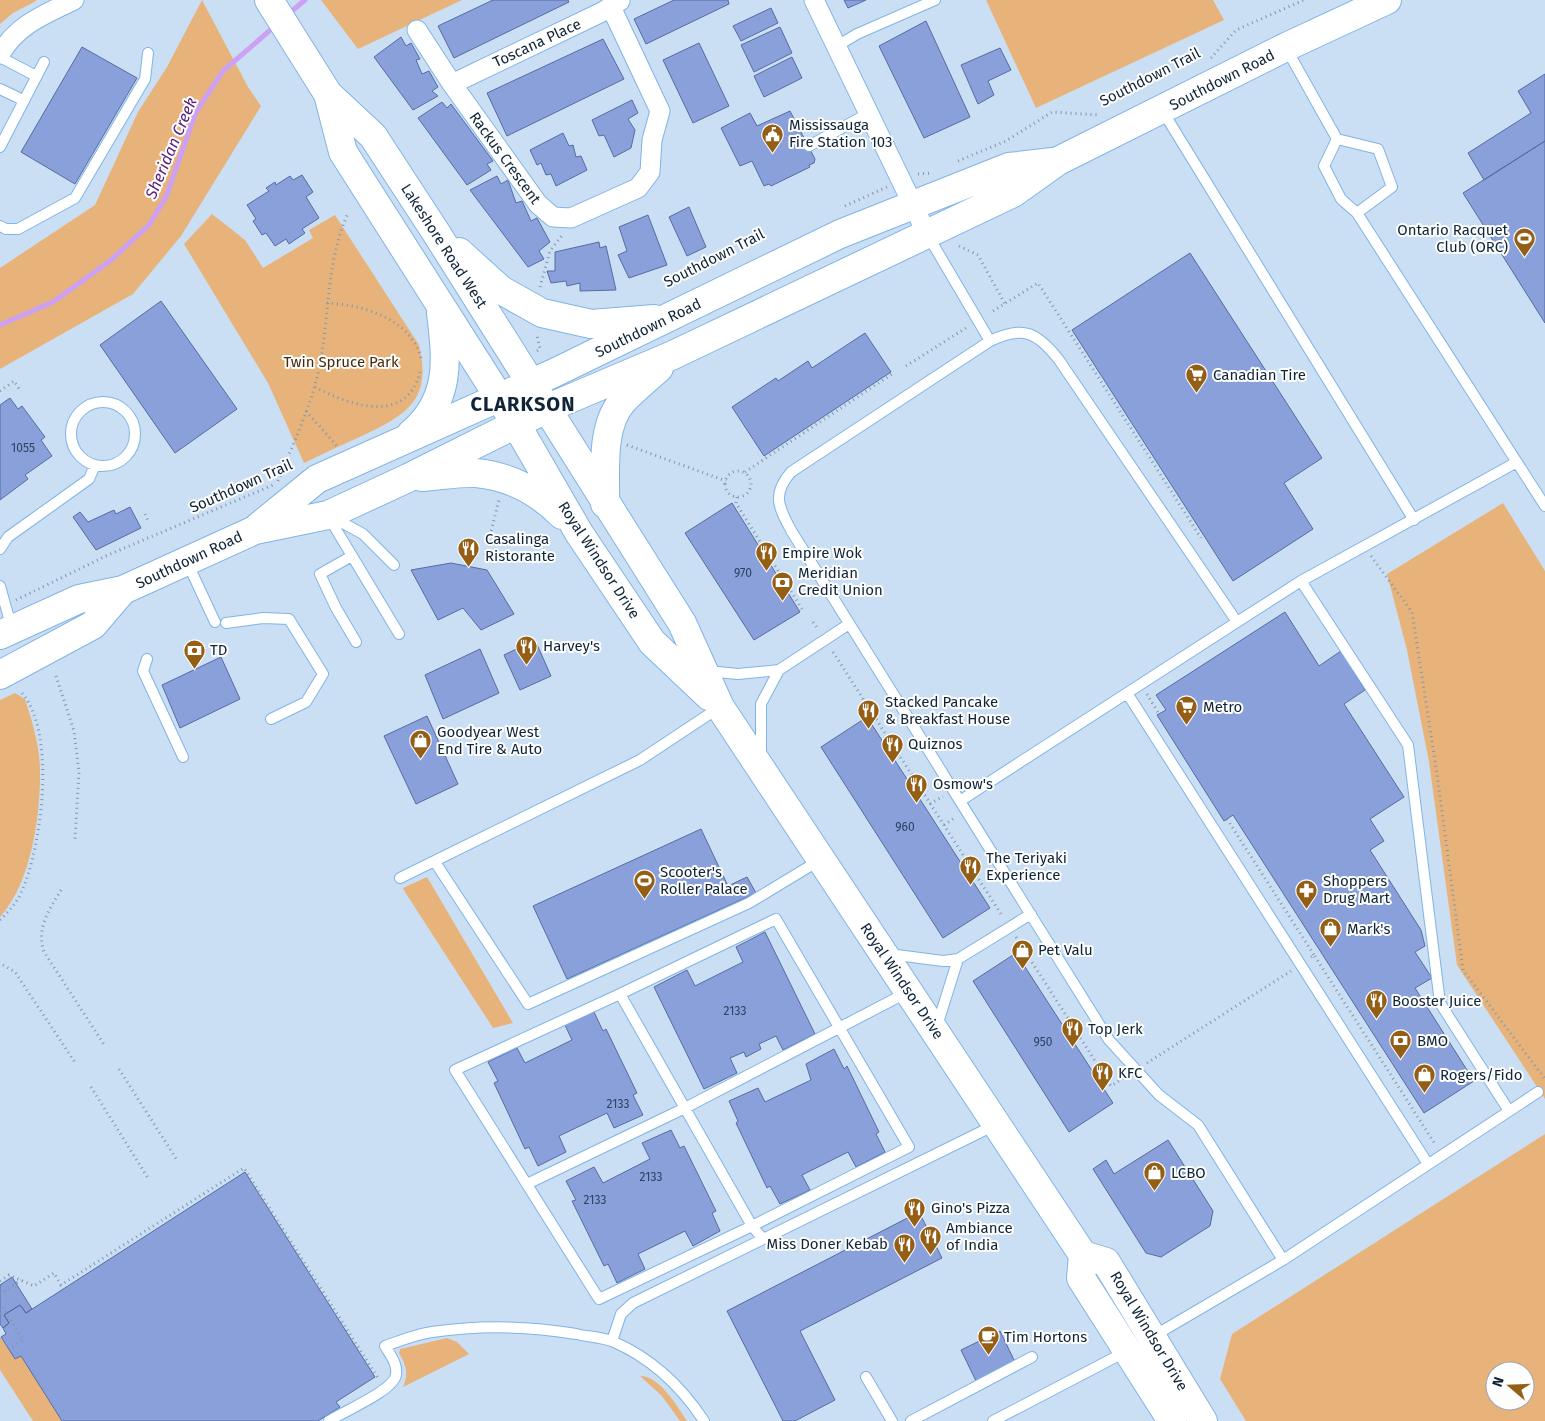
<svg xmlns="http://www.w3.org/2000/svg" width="1545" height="1421" viewBox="0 0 1545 1421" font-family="'Fira Sans',sans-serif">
<rect width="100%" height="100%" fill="#cadff4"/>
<!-- green -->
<path fill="#e7b37a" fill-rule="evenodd" d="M0 0H36V1L13 13 0 24Z
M202 0 248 87 261 106 181 236 133 294 0 369V268L95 205 138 112 167 67Z
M321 0H462L358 49Z
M986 0H1213L1224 20 1036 108Z
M212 214 245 240 263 268 313 238 309 230 335 215 419 345C432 399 408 414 364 435 344 444 324 453 304 463L268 383 184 244Z
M1503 503 1545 571V1099L1457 965 1429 762 1407 650 1387 574Z
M15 693 25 699C32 721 39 743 40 767 41 813 32 882 0 917V700Z
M427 877 513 1023 493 1028 405 892 403 888Z
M1545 1134V1421H1246L1220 1379 1232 1334ZM1495 1371H1525V1401H1495Z
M0 1337 15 1359 21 1356 62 1421H33L0 1370Z
M447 1338 457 1342 469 1354 403 1387C409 1373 406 1365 399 1353L400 1349Z
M640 1376C660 1376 677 1406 687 1421H680L661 1395Z"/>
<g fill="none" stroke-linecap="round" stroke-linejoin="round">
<!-- stream -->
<path stroke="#cca0f4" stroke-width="5" d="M287 15 305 0
M0 325 53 302 110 261 149 225 166 197 196 112 223 71 275 26"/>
</g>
<!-- building -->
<path fill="#89a0db" stroke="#566ba2" d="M493 0H568L569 2 454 58 438 26Z
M674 0H728L729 4 646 44 634 19Z
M844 0H866L848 8Z
M771 8 778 23 741 41 733 26Z
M926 21 970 117 924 138 879 46Z
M780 27 792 53 754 72 741 45Z
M401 37 406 46 411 43 420 59 416 60 422 74 429 71 438 87 432 91 438 96 413 110 374 57Z
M603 39 624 79 507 136 487 93Z
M699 43 729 106 693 123 663 60Z
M82 47 137 78 75 184 21 152Z
M1000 48 1011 70 988 81 994 95 978 104 961 65Z
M792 57 802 78 764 97 754 76Z
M1545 74V141L1484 180 1468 153 1531 113 1518 91Z
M632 100 638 113 628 119 635 130 631 148 614 157 604 135 599 136 592 120Z
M442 102 447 108 451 104 493 161 487 164 491 170 467 185 418 118Z
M790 111 815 159 814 163 809 165 810 167 771 186 769 184 764 186 752 161 740 166 721 128 750 113 757 126Z
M563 133 569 146 573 145 576 157 581 156 587 170 556 186 551 174 546 175 541 163 537 165 530 150Z
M1545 141V323L1463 193Z
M302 175 313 192 306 197 319 218 302 229 305 233 289 244 286 239 275 246 266 233 262 235 253 221 256 219 247 205 269 191 266 188 275 182 276 185 290 176 293 180Z
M497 176 501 184 508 180 516 203 522 201 531 221 537 218 550 242 539 251 544 259 528 267 470 190Z
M689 207 706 247 687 256 669 217Z
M648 215 667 265 629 278 618 255 627 251 619 227Z
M599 242 600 248 606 246 616 290 580 291V283L567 286 566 281 551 283 547 271H555V252Z
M1190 253 1322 458 1284 483 1313 529 1233 581 1072 330Z
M161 301 237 409 175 453 100 345Z
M865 333 891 372 764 456 732 407 776 378 778 381 808 361 812 368Z
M10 398 18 409 22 406 45 437 41 440 52 456 25 475 28 479 0 500V405Z
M732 503 800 612 754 640 685 533Z
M130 507 141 528 96 550 73 517 80 512 88 522 114 510 116 514Z
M451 563 487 570 514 614 481 630 463 608 438 620 411 570Z
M1285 612 1319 666 1341 651 1365 690 1344 704 1404 797 1370 819 1384 841 1370 850 1421 930 1425 946 1415 952 1432 978 1415 988 1474 1081 1424 1113 1233 815 1224 821 1157 715 1166 710 1156 695Z
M535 640 551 676 520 690 504 655Z
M480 649 499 693 443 719 425 675Z
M221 657 240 699 180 728 162 685Z
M427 716 458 784 416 804 384 736Z
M867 717 990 908 943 938 821 747Z
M701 829 728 886 747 877 756 893 567 979 533 906Z
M765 932 815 1034 783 1050 776 1036 759 1044 761 1049 746 1057 744 1052 730 1058 737 1073 704 1089 654 987 687 970 695 986 743 962 736 947Z
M1016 953 1113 1103 1069 1132 973 981Z
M594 1012 603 1031 606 1029 637 1093 633 1095 643 1115 614 1128 607 1113 559 1136 566 1152 538 1166 529 1147 525 1149 494 1083 498 1081 488 1062 517 1048 525 1063 572 1040 565 1025Z
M834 1049 844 1069 847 1066 879 1132 876 1134 885 1152 856 1167 848 1152 802 1175 810 1190 780 1204 770 1186 767 1188 736 1123 738 1121 729 1101 758 1088 765 1102 811 1080 806 1064Z
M671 1130 680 1148 684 1146 716 1211 712 1213 720 1231 693 1246 685 1231 638 1254 645 1269 617 1283 608 1264 604 1266 572 1201 576 1200 566 1181 594 1167 603 1183 650 1159 642 1143Z
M1168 1140 1213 1211 1210 1226 1161 1257 1146 1253 1093 1169 1106 1160 1114 1174Z
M245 1172 375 1377 336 1402 340 1407 318 1421H62L21 1356 15 1359 1 1337 6 1334 3 1328 9 1323 4 1315 20 1305 26 1313Z
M919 1212 942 1258 800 1331 835 1400 795 1421H783L727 1311Z
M12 1277 32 1309 26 1313 20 1305 4 1315 9 1323 3 1328 0 1324V1285Z
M1000 1331 1015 1362 976 1381 961 1350Z"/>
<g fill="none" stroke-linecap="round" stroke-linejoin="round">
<defs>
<path id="service" d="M837 46 857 34 935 0
M1286 48 1337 139
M0 57 36 76
M0 89 23 100
M1162 110 1414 520
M809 146 869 113
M0 147 44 62
M1357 213 1392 187 1378 149 1337 139 1324 166 1341 199 1357 213 1545 506
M0 226 6 229H18L75 198 145 79 148 53
M927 234 990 341
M71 434a32 32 0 1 1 64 0a32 32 0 1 1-64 0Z
M328 516 399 634
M332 517 363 534 394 565
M0 549 8 537 89 479 95 465
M352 556 320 574 336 608 356 642
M187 562 215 622
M1301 581 1408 745 1440 1003 1509 1111
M0 586 12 629
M1237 622 1301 581 1517 462
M226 623 263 618 289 619 323 674 306 702 271 719
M147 659 143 671 183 757
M707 671 738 674 779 670 849 624
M1127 693 1428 1164
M761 756V704L779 670
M960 801 1237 622 1059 360C1037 332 1023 325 990 341L791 472C771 495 779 508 792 532L937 764 953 790 1109 1040 1159 1095 1198 1125 1283 1260
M435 862 528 1004 749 903 820 860
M400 878 640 760 720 707
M889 954 943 961 958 959 1031 914
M620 994 455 1070 599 1299 752 1226 909 1147 776 919 620 994 752 1226 763 1239
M937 1026 958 959
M527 1184 685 1108 908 992
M1152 1337 1283 1260 1538 1092
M612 1341 621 1314 633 1303 995 1125
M866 1377 892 1421
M329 1421C344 1411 393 1391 396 1375 398 1364 390 1355 385 1346 400 1341 416 1334 432 1332 480 1325 529 1326 576 1334 588 1337 603 1337 614 1342 653 1359 681 1386 704 1421
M911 1421 1032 1357
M993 1421 1127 1351"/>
<path id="minor" d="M814 0 927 234
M417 30 452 84 538 204 553 217 571 218 638 188 650 172 652 140 660 111 611 7
M0 54C18 24 44 15 74 0
M452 84 602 12 620 1"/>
<path id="primary" d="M269 0 328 94 373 136 435 231 682 623 720 707 1083 1255 1081 1278 1172 1421
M328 94 343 152 516 424 579 533 652 642 709 696
M459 252 501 290 542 313 591 324 654 319
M411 434C451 400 447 361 441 313
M422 477C439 476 459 472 476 473 509 476 539 492 562 515
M605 504C606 473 600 428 622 402 633 390 647 379 659 368
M258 527 317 479 554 373 840 234 1009 167 1053 162
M0 635 79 599 123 590 255 530 328 515 408 478 548 408 673 355 1013 193 1058 161 1286 47 1387 0
M0 675 93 625 123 590
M1083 1255 1106 1262 1203 1421"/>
</defs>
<!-- service casing -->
<use href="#service" stroke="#80b4e6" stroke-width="12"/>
<!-- minor casing -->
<use href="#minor" stroke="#80b4e6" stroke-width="21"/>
<!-- primary casing -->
<use href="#primary" stroke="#80b4e6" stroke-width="30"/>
<!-- path -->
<path stroke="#8297ab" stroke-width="3" stroke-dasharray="1 4" stroke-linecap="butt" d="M1211 58 1236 30 1304 0
M958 161 1006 141 1052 112 1099 115
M918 174 931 173
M845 206 887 187
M959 246 978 255 1005 304
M540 287 550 251 563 234
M327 303C363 305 410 318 421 358
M993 311 1038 283 1201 538
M537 351 540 349 537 335
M906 366 966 328
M315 387C350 406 407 425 420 372
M0 391 14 381 20 390
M306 411 337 446
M627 445 726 481
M725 484a13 13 0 1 1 26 0a13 13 0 1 1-26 0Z
M745 472 892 374
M278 481C293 443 313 404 320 363 330 311 326 263 348 213
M737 497 736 503 802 609
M145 514 148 521
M485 555 499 500
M1371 556 1412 612 1437 774 1463 970 1545 1079
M16 600 108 555 273 485
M813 622 818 629
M833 652 1001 914
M56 676 74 731 79 772 75 839
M1147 694 1159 714
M930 804 943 796
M1227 819 1314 955
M944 825 956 817
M61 890C49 910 36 928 44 952L105 1046
M0 920C8 912 16 904 21 893 42 848 57 731 21 692
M1016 937 1111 1086 1125 1077
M1311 957 1314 955 1435 1144
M3 965 15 972 76 1064
M1147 1063 1291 971
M119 1069 177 1160
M91 1087 148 1178
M0 1281 9 1275 34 1286 54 1273 61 1285 244 1168 378 1378
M0 1294 21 1280
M0 1303 23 1340 12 1347
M0 1313 2 1316"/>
<!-- service -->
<use href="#service" stroke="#fff" stroke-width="10"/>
<!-- minor -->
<use href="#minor" stroke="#fff" stroke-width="19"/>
<!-- primary -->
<use href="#primary" stroke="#fff" stroke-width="28"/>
</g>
<!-- icons -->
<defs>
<symbol id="civic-pin" viewBox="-11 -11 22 30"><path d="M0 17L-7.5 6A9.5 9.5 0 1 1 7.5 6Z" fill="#945e15" stroke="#fefefe"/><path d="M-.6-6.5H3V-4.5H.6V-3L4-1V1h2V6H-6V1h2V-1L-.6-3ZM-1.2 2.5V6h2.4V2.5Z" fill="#fff"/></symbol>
<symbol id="stadium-pin" viewBox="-11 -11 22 30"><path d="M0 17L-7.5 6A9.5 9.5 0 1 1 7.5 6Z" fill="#945e15" stroke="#fefefe"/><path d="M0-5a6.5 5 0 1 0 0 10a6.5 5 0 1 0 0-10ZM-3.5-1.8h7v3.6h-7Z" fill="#fff"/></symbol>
<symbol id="supermarket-pin" viewBox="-11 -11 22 30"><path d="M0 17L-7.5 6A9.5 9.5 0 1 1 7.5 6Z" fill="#945e15" stroke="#fefefe"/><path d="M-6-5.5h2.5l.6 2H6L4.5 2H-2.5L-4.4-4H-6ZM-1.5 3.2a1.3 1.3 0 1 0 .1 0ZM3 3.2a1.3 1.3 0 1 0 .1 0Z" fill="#fff"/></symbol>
<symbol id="restaurant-pin" viewBox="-11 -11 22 30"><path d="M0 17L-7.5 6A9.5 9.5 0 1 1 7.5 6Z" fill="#945e15" stroke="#fefefe"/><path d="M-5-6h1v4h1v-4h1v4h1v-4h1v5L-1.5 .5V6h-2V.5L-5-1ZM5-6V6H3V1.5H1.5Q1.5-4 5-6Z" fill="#fff"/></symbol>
<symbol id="bank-pin" viewBox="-11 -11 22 30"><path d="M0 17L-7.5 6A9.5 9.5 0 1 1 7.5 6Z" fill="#945e15" stroke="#fefefe"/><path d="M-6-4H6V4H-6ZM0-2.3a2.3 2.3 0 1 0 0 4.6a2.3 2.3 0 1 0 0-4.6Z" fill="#fff"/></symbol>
<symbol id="shop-pin" viewBox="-11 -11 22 30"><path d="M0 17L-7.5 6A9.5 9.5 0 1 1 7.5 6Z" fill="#945e15" stroke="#fefefe"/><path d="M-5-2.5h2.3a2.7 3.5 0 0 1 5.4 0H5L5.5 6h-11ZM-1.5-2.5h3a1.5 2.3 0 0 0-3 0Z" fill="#fff"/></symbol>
<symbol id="pharmacy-pin" viewBox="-11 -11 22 30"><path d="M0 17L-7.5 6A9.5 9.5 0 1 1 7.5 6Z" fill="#945e15" stroke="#fefefe"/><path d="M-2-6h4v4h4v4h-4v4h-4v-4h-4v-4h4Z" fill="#fff"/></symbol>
<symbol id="cafe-pin" viewBox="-11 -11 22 30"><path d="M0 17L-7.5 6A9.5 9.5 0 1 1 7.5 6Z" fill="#945e15" stroke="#fefefe"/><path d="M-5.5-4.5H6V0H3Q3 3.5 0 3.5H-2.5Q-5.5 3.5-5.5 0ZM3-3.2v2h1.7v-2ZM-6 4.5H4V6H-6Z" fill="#fff"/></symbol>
</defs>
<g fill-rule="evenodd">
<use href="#civic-pin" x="760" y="122" width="25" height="34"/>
<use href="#stadium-pin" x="1512" y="226" width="25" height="34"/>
<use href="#supermarket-pin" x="1184" y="362" width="25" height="34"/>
<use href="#restaurant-pin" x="456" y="536" width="25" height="34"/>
<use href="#restaurant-pin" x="754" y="540" width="25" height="34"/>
<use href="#bank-pin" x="770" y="570" width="25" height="34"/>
<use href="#restaurant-pin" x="514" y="634" width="25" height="34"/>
<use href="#bank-pin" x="182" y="638" width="25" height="34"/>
<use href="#supermarket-pin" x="1174" y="694" width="25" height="34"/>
<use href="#restaurant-pin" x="856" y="698" width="25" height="34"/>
<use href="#shop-pin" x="408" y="728" width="25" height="34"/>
<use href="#restaurant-pin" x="880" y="732" width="25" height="34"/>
<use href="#restaurant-pin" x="904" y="772" width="25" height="34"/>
<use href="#restaurant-pin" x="958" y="854" width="25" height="34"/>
<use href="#stadium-pin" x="632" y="868" width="25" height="34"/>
<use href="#pharmacy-pin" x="1294" y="878" width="25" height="34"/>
<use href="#shop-pin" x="1318" y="916" width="25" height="34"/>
<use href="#shop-pin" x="1010" y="938" width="25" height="34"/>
<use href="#restaurant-pin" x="1364" y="988" width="25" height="34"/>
<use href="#restaurant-pin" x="1060" y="1016" width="25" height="34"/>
<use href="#bank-pin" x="1388" y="1028" width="25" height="34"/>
<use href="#restaurant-pin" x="1090" y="1060" width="25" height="34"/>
<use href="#shop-pin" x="1412" y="1062" width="25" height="34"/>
<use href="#shop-pin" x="1142" y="1160" width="25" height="34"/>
<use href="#restaurant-pin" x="902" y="1196" width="25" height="34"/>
<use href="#restaurant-pin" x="918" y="1224" width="25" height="34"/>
<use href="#restaurant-pin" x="892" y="1232" width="25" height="34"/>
<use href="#cafe-pin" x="976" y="1324" width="25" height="34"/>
</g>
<g text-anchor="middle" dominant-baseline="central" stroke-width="4" stroke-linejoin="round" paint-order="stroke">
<!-- number labels -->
<g font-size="12" fill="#2e4360">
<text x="23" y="448">1055</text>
<text x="743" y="573">970</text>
<text x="905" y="827">960</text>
<text x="735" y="1011">2133</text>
<text x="1043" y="1042">950</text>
<text x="618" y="1104">2133</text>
<text x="651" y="1177">2133</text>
<text x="595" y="1200">2133</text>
</g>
<!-- street labels -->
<g font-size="15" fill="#0f2437" stroke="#fefefe">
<text transform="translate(537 43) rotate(-25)">Toscana Place</text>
<text transform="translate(1150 77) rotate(-27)">Southdown Trail</text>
<text transform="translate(1222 80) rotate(-27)">Southdown Road</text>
<text transform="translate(505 158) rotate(54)">Rackus Crescent</text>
<text transform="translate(444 246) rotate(57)">Lakeshore Road West</text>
<text transform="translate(714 258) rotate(-27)">Southdown Trail</text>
<text transform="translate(648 328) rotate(-26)">Southdown Road</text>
<text transform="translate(241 486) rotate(-24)">Southdown Trail</text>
<text transform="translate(189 560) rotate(-25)">Southdown Road</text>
<text transform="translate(599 560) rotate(57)">Royal Windsor Drive</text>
<text transform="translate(902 981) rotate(56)">Royal Windsor Drive</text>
<text transform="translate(1149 1331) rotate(59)">Royal Windsor Drive</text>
</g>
<!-- poi labels -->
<g font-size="15" fill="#0f2437" stroke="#fefefe" text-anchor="start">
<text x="789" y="125">Mississauga<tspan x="789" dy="17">Fire Station 103</tspan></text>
<text x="1508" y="230" text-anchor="end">Ontario Racquet<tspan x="1508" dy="17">Club (ORC)</tspan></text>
<text x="1213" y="375">Canadian Tire</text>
<text x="485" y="539">Casalinga<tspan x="485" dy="17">Ristorante</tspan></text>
<text x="782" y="553">Empire Wok</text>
<text x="798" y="573">Meridian<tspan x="798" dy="17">Credit Union</tspan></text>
<text x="543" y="646">Harvey's</text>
<text x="210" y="650">TD</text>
<text x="885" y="702">Stacked Pancake<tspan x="885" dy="17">&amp; Breakfast House</tspan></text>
<text x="1203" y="707">Metro</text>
<text x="437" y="732">Goodyear West<tspan x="437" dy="17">End Tire &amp; Auto</tspan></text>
<text x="908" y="744">Quiznos</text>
<text x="933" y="784">Osmow's</text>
<text x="986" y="858">The Teriyaki<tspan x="986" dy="17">Experience</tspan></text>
<text x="660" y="872">Scooter's<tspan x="660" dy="17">Roller Palace</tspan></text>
<text x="1323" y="881">Shoppers<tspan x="1323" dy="17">Drug Mart</tspan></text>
<text x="1347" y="929">Mark's</text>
<text x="1038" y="950">Pet Valu</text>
<text x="1392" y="1001">Booster Juice</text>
<text x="1088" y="1029">Top Jerk</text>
<text x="1417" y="1041">BMO</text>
<text x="1118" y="1073">KFC</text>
<text x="1440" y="1075">Rogers/Fido</text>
<text x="1171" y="1173">LCBO</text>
<text x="931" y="1208">Gino's Pizza</text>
<text x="946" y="1228">Ambiance<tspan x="946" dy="17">of India</tspan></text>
<text x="888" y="1244" text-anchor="end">Miss Doner Kebab</text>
<text x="1004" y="1337">Tim Hortons</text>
</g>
<!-- park labels -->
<g font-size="15" fill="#472b09" stroke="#fefefe">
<text x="341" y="362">Twin Spruce Park</text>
</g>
<!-- water labels -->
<g font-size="16" font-style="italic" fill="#571d7e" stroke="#fefefe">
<text transform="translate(171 148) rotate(-67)">Sheridan Creek</text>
</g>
<!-- district labels -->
<g font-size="20" font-weight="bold" letter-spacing="1" fill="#0f2437" stroke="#fefefe">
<text x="523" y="404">CLARKSON</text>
</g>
</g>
<!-- north arrow -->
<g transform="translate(1510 1386) rotate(289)"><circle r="24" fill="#fefefe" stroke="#9ea7ae"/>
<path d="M0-4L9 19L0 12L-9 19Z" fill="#945e15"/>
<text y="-8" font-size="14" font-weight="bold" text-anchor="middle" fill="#0f2437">N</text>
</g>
</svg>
